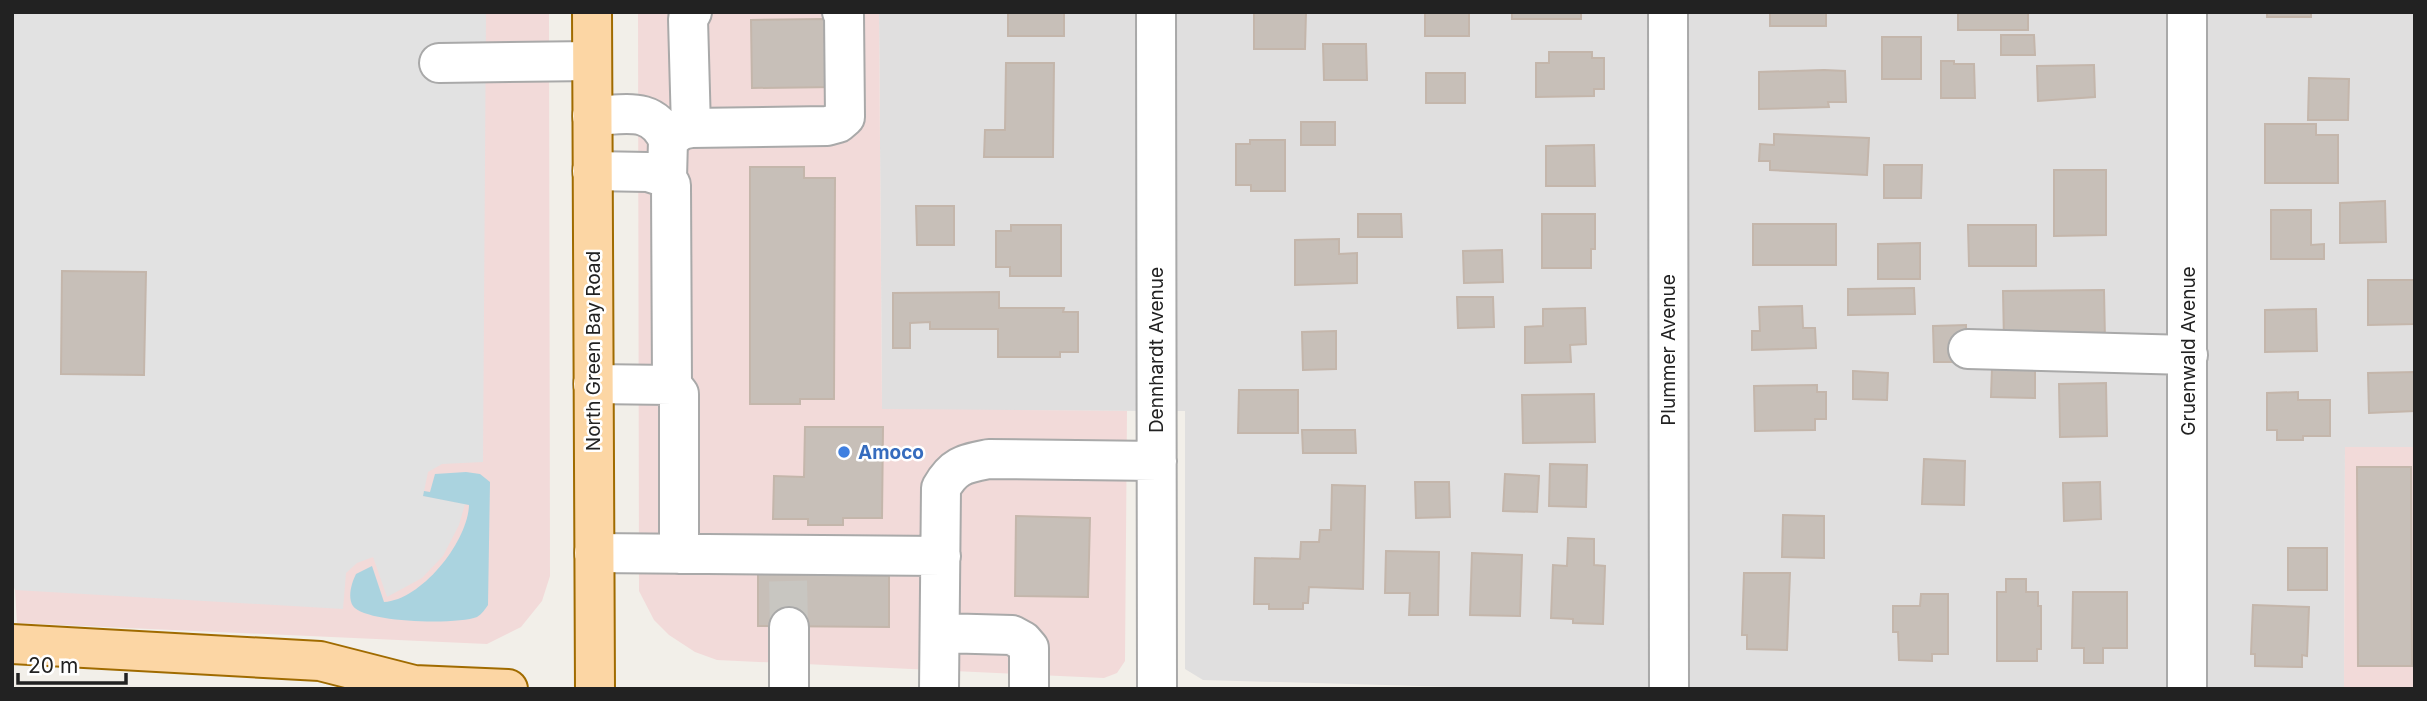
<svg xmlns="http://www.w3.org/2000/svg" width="2427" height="701" viewBox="0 0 2427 701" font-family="Inter,sans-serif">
<rect width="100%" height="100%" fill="#f2efe9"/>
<!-- residential -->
<path fill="#e0dfdf" d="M879 12H2415V447L2345 448 2344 689H1530L1203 680 1185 669V411L882 410Z"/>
<!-- commercial -->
<path fill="#f2dad9" d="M12 12H549L550 576 542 601 521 627 487 644 17 623 15 590 12 580Z
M638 12H879L882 409 1127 411 1125 661 1117 673 1104 678 717 660 695 652 669 635 654 620 639 591Z
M2345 447H2415V689H2344Z"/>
<!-- parking -->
<path fill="#e2e2e2" d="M12 12H486L483 462 442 464 428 472 423 496 465 504 459 525 443 556 422 578 387 597 373 557 357 563 346 573 343 609 15 590 12 580Z"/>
<!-- water -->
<path fill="#aad3df" d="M466 472 480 474 490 482 488 605C485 609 482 614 477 617 457 625 365 623 353 606 347 597 352 582 356 574L372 566 384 602C422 600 468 541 469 505L423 496 424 491 430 492 435 474Z"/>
<!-- building -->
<path fill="#c7bfb8" stroke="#c4b6ab" stroke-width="2" d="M1008 12H1064V36H1008Z
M1254 12H1306L1305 49H1254Z
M1425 12H1469V36H1425Z
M1512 12H1581V19H1512Z
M1770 12H1826V26H1770Z
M1958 12H2028V30H1958Z
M2267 12H2311V17H2267Z
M824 19V42H835V87L752 88 751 20Z
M2001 35H2034L2035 55H2001Z
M1882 37H1921V79H1882Z
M1323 44H1366L1367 80H1324Z
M1549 52H1592V58H1604V89H1594V96L1536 97V63H1549Z
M1941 61H1954V64H1974L1975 98H1941Z
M1006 63H1054L1053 157H984L985 130H1005Z
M2094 65 2095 97 2038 101 2037 66Z
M1824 70 1845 71 1846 102H1828L1829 107 1759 109V72Z
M1426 73H1465V103H1426Z
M2309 78 2349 79 2348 120H2308Z
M1301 122H1335V145H1301Z
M2265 124H2316V135H2338V183H2265Z
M1774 134 1869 138 1867 175 1770 170V161H1759L1760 144 1774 145Z
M1250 140H1285V191H1251V185H1236V144H1250Z
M1594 145 1595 186H1546V146Z
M1884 165H1922L1921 198H1884Z
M750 167H804V178H835L834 399H800V404H750Z
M2054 170H2106V235L2054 236Z
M2385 201 2386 242 2340 243V203Z
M916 206H954V245H917Z
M2271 210H2311V245L2324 244V259H2271Z
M1358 214H1401L1402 237H1358Z
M1542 214H1595V249H1591V268H1542Z
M1753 224H1836V265H1753Z
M1011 225H1061V276H1010V267H996V231H1011Z
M1968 225H2036V266H1969Z
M1339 239V254L1357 253V283L1295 285V240Z
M1920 243V279H1878V244Z
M1502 250 1503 282 1464 283 1463 251Z
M62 271 146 272 144 375 61 374Z
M2368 280H2415V324L2368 325Z
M1914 288 1915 314 1848 315V289Z
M2104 290 2105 341 2004 342 2003 291Z
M999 292V308H1064L1063 312H1078V352H1060V357H998V329H930V322L910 323V348H893V293Z
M1457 297H1493L1494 327 1458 328Z
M1802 306 1803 328H1815L1816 348 1752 350V331H1760L1759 307Z
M1585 308 1586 344 1570 345 1571 362 1525 363V327L1543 326V309Z
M2316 309 2317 351 2265 352V310Z
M1966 325V362H1934L1933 326Z
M1336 331V369L1303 370 1302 332Z
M1992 368 2035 369V398L1991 397Z
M1853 371 1888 373 1887 400 1853 399Z
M2415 372V411L2369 413 2368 373Z
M2106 383 2107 436 2060 437 2059 384Z
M1817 385V392H1826V419H1815V430L1755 431 1754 386Z
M1239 390H1298V433H1238Z
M2298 392V400H2330V436H2303V440H2277V430H2267V393Z
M1594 394 1595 442 1523 443 1522 395Z
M805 427H883L882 518H843V525H808V519H773L774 476 804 477Z
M1302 430H1355L1356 453H1303Z
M1924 459 1965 461 1964 505 1922 504Z
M1550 464 1587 465 1586 507 1549 506Z
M2357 467H2411L2412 666H2358Z
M1505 474 1539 476 1537 512 1503 511Z
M1415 482H1449L1450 517 1416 518Z
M2100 482 2101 519 2064 521 2063 483Z
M1332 485 1365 486 1363 589 1309 587 1308 603H1303V609H1269V604H1254L1255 558 1300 559 1301 542H1319L1320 530H1331Z
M1783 515 1824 516V558L1782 557Z
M1016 516 1090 518 1088 597 1015 596Z
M1568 538 1594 539V565L1605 566 1603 624 1573 623V619L1551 618 1553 565 1567 566Z
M2288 548H2327V590H2288Z
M1386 551 1439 552 1438 615H1409L1410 593H1385Z
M1472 553 1522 555 1520 616 1470 615Z
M1744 573H1790L1787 650 1747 649V635H1742Z
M758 574 889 576V627L758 626Z
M2006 579H2026V592H2038V606H2041V649H2037V661H1997V592H2006Z
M2073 592H2127V648H2103V663H2084V648H2072Z
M1921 594H1948V654H1932V661L1899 660 1898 632H1893V606H1920Z
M2253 605 2309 607 2307 656 2302 655V667L2255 666V654H2251Z"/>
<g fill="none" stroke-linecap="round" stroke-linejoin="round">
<!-- minor-tunnel -->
<path stroke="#c8c6c1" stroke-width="38" stroke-dasharray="38 19" stroke-linecap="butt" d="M788 581 789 627"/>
<defs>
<path id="minor" d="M1156 12 1157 689
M1668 12 1669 689
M439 63 592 61
M592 116C624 115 653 105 668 140
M691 128 688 19 692 12
M592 171 648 172 667 178 671 185 672 385
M667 178 668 140 681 130 691 128 827 126 838 123 845 117 844 15 842 12
M1968 349 2188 355
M593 384 672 385 679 394V554
M594 553 941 556
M789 627V689
M940 633 1012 635 1023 641 1029 648V689
M939 689 941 488C954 465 964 464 989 459L1157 461
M2187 689V12"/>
<path id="major" d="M592 12 595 689
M12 644 320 661 414 685 508 689"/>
</defs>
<!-- minor casing -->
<use href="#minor" stroke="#a9a9a9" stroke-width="42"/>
<!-- major casing -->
<use href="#major" stroke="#a06b00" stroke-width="42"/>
<!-- minor -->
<use href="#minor" stroke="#fff" stroke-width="38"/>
<!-- major -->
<use href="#major" stroke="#fcd6a4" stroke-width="38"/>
</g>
<!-- markers -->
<circle fill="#3f7fe0" stroke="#fff" stroke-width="2.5" cx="844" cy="452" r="7"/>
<g text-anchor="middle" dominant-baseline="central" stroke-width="5" stroke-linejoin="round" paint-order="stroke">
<!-- street labels -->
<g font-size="19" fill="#222" stroke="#fff">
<text transform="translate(1156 350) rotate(-90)">Dennhardt Avenue</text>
<text transform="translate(1668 350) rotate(-90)">Plummer Avenue</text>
<text transform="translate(593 351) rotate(-90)">North Green Bay Road</text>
<text transform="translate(2188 351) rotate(-90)">Gruenwald Avenue</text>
</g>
<!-- shop labels -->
<g font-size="19" font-weight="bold" fill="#366cbe" stroke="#fff" text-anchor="start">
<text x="858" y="452">Amoco</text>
</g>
</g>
<!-- border -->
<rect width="2427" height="701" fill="none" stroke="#222222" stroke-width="28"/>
<!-- scale -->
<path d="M18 673v10h108v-10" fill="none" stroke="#222222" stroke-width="3.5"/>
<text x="28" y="673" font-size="21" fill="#222222" stroke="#ffffff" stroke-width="5" paint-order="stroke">20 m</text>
</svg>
